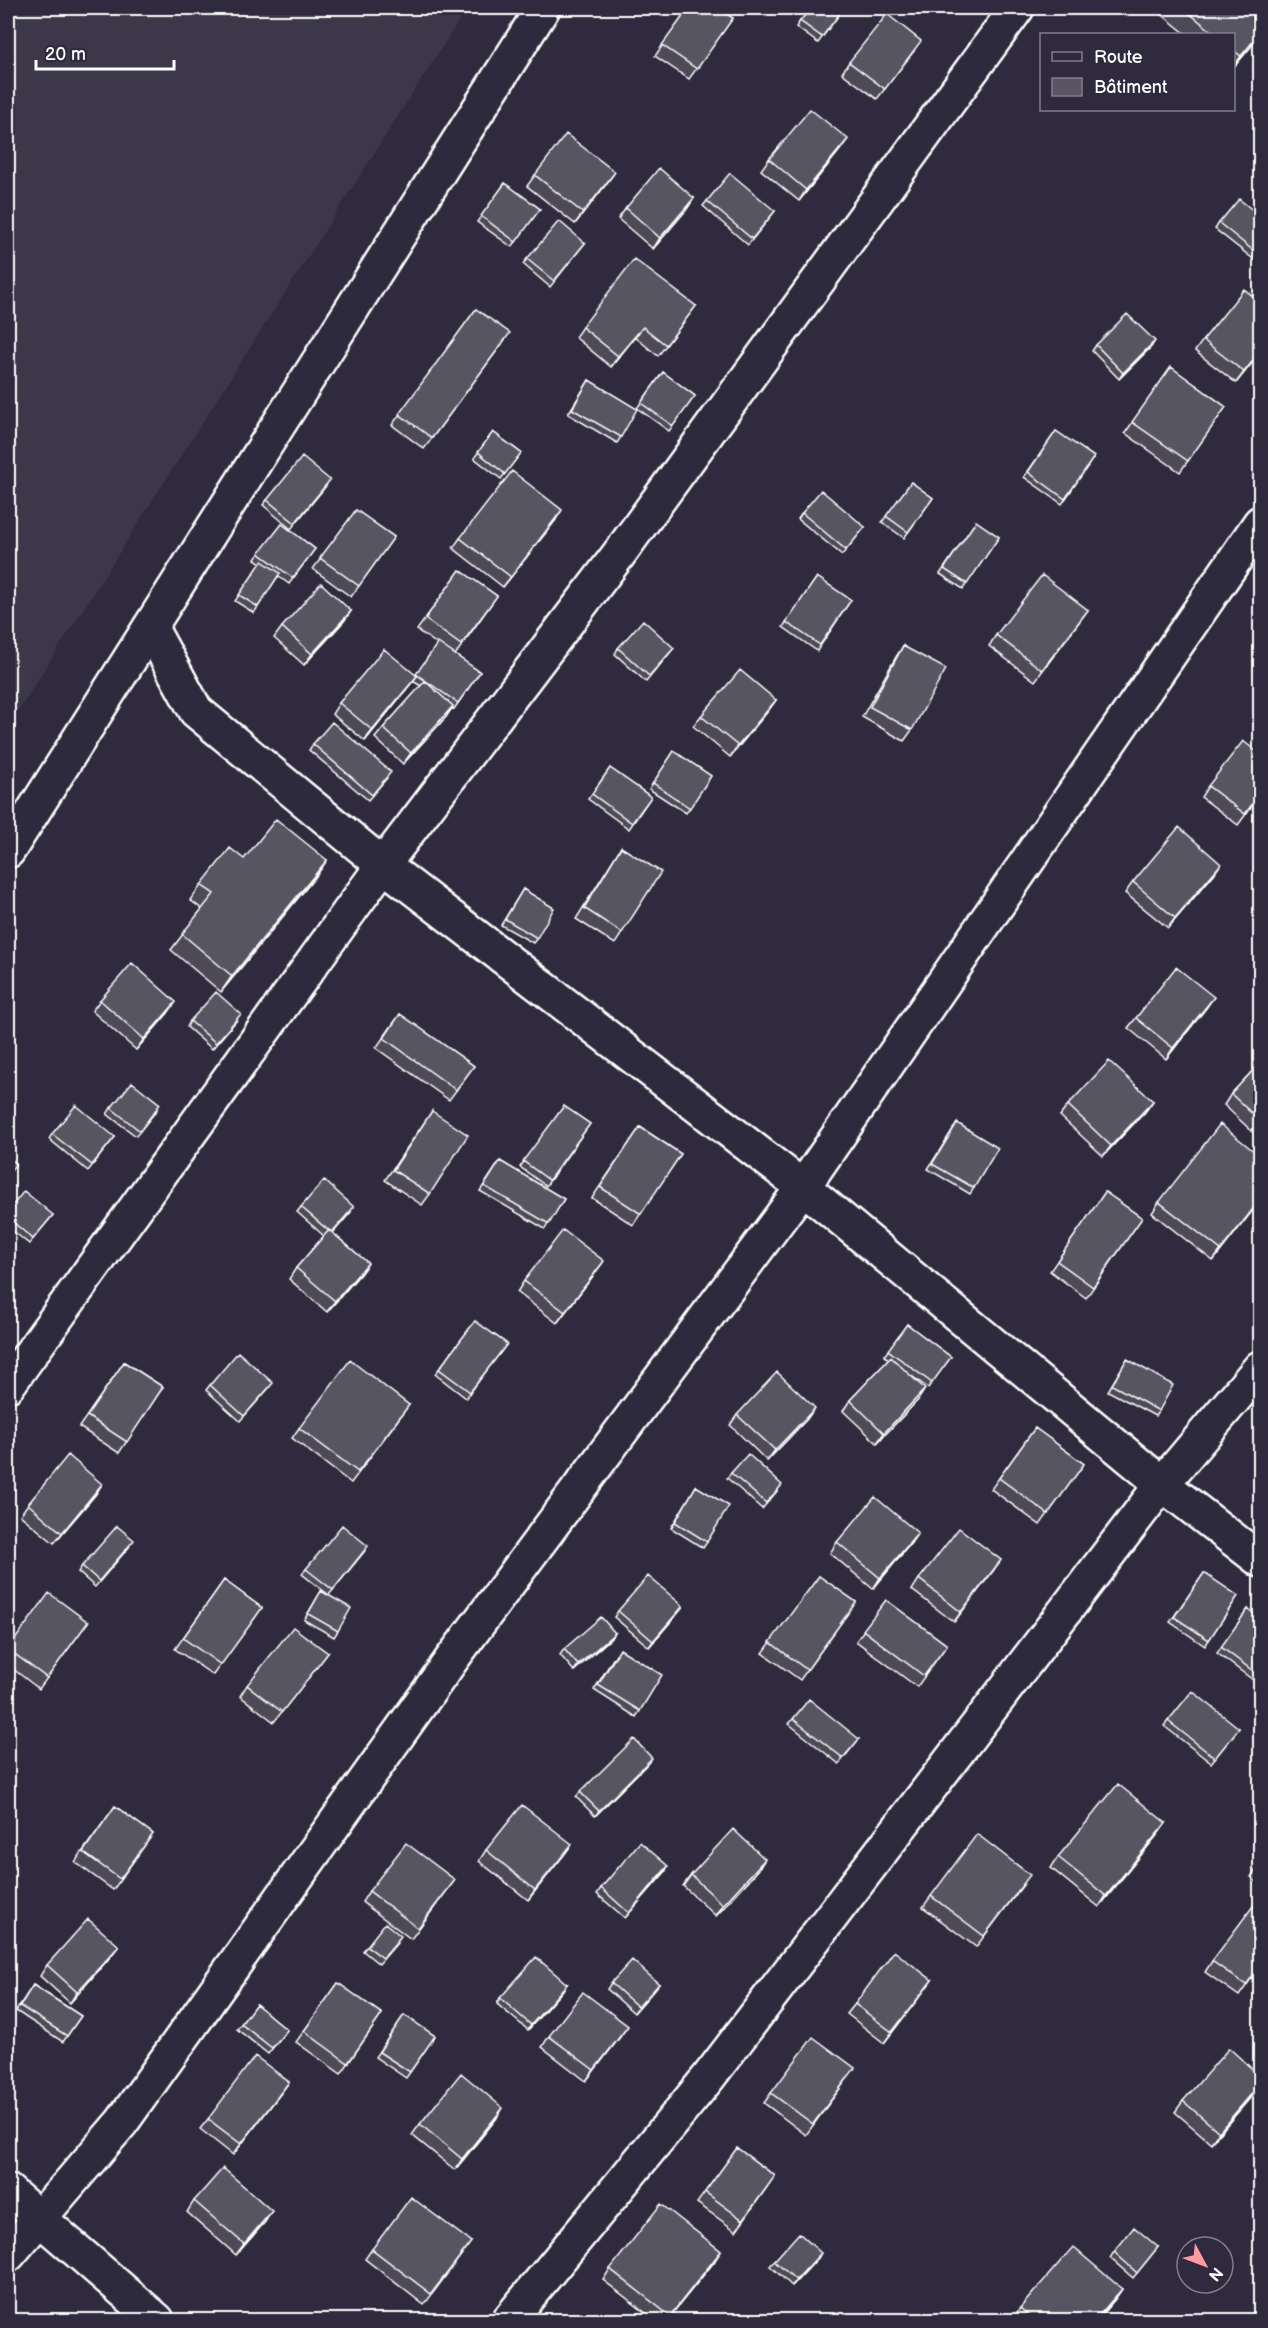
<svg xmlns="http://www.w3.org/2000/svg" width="1268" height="2328" viewBox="0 0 1268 2328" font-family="'Balsamiq Sans',sans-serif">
<rect width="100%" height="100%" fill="#2f2a3d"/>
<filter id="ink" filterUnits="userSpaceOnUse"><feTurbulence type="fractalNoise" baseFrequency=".0167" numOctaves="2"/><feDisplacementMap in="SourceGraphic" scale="12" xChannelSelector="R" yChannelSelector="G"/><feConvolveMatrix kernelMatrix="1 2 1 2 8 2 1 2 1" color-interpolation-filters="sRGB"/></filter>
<g filter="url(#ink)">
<!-- built -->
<path fill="#3c3749" d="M8 8H467L8 727Z"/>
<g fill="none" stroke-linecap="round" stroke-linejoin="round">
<defs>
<path id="minor" d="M150 627 196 711 383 865 803 1187 1162 1484 1260 1560
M8 851 543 8
M8 1385 383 865 619 554 1017 8
M8 2191 157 2320
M8 2255 122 2122 452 1659 803 1187 1260 523
M509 2320 708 2078 1162 1484 1260 1368"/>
</defs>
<!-- minor casing -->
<use href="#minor" stroke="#fff" stroke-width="38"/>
<!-- minor -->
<use href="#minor" stroke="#2f2a3d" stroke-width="33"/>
</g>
<!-- wall -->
<path fill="#4d4956" stroke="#fff" stroke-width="1.5" d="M689 8 733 18 689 79 655 56Z
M844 8 818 43 796 27 800 21Z
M1154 8H1260V36L1233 68V34H1186Z
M914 51 877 99 842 73 849 62Z
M840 150 799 201 761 170 769 159Z
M535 175 607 183 575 224 527 186Z
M505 183 540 209 512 247 477 222Z
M694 198 687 209 653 249 618 219 626 208Z
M707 201 775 211 748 245 703 206Z
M1260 216V258L1257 262 1215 229 1219 223Z
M585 243 550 287 523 264 527 259Z
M696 306 658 356 635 337 611 367 575 337 582 327Z
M476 309 502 344 424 449 392 425Z
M1203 340 1260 353 1236 383 1195 351Z
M1096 345 1151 347 1119 379 1092 351Z
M1171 367 1226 407 1180 472 1125 433Z
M663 372 695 396 669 431 637 408Z
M589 380 621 437 617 443 568 414Z
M1056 431 1094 457 1062 504 1024 477Z
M493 432 521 453 501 479 474 458Z
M911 482 933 498 904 538 882 522Z
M326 486 291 529 263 505 267 500Z
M356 510 394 537 351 597 313 569Z
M802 513 865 527 842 555 798 519Z
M555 521 503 587 453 548 460 538Z
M976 521 999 537 963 589 940 574Z
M282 524 315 549 289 584 278 576 254 613 235 601 261 563 255 559Z
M460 570 497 596 455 655 480 672 454 709 452 708 446 717 403 764 375 738 383 728 421 686 413 681 365 741 332 714 339 703 416 675 437 644 417 630Z
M817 577 851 600 817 651 783 627Z
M1088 610 1035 681 989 646 996 635Z
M351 611 344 621 304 665 274 638 282 627Z
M903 646 912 730 904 741 862 717 896 657Z
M618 648H674L646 682 615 654Z
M776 700 768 711 730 757 693 726 701 716Z
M313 744 387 778 368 800 309 750Z
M674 751 711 776 686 813 649 789Z
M610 768 651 797 629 829 588 799Z
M1208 786 1260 795 1238 825 1201 797Z
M621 847 622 933 615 944 576 919Z
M244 859 327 860 316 876 221 992 171 950 202 909 190 900 201 885Z
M1214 874 1168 928 1125 893 1133 882Z
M523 889 537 938 533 943 501 925Z
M100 1000 168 1013 136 1050 92 1011Z
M1206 1008 1166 1059 1128 1028 1136 1018Z
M400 1014 474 1066 449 1100 376 1048Z
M237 1020 212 1049 187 1027 190 1021Z
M1260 1063V1139L1224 1105 1231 1094Z
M1153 1101 1145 1112 1103 1156 1060 1116 1068 1105Z
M564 1106 590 1124 546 1186 520 1167Z
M111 1108 157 1110 136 1136 107 1114Z
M432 1111 430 1194 422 1205 385 1180Z
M640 1127 681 1154 633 1225 592 1198Z
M953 1129 974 1188 970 1194 928 1169Z
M52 1134 115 1137 88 1171 49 1139Z
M500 1161 564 1199 545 1229 480 1191Z
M1105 1192 1142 1218 1086 1298 1050 1271Z
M1260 1201 1213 1261 1152 1213 1159 1202Z
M301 1207 351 1212 333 1233 368 1263 360 1274 327 1312 289 1279 296 1268 324 1236 297 1212Z
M8 1211 53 1215 29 1244 8 1227Z
M596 1272 557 1323 517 1292 524 1281Z
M475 1321 507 1344 466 1398 435 1374Z
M907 1324 951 1357 928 1388 913 1377 918 1400 877 1443 843 1411 850 1400 889 1359 884 1356Z
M1127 1359 1159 1411 1155 1416 1108 1391Z
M124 1362 163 1387 119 1453 79 1427Z
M210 1385 269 1388 240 1421 206 1390Z
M409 1405 351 1483 292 1438 299 1428Z
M737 1415 807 1419 767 1461 730 1425Z
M1035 1428 1084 1464 1040 1525 991 1489Z
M731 1473 778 1490 762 1509 727 1478Z
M102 1484 95 1495 54 1543 20 1515 28 1504Z
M696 1486 707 1542 703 1548 671 1528Z
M837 1542 911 1543 873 1589 830 1553Z
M130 1546 95 1587 78 1572 82 1566Z
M364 1552 329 1595 302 1574 306 1569Z
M993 1571 954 1622 912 1590 919 1579Z
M1204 1573 1238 1596 1205 1646 1170 1622Z
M819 1576 856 1602 800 1680 763 1653Z
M224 1580 262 1608 213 1675 175 1649Z
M321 1591 338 1631 334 1637 304 1620Z
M886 1600 947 1645 917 1687 856 1641Z
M1248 1609 1260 1669 1253 1680 1217 1653Z
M618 1611 679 1612 649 1647 614 1617Z
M88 1622 39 1689 8 1665V1649Z
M615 1633 611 1638 574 1671 560 1655 564 1649Z
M328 1653 274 1722 240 1696 247 1685Z
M616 1654 640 1711 636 1717 594 1690Z
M793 1719 859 1739 839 1764 789 1724Z
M1168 1721 1239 1728 1211 1763 1164 1726Z
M648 1763 595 1816 576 1797 580 1792Z
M115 1806 153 1834 113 1890 75 1862Z
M1166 1823 1158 1834 1099 1907 1051 1868 1058 1857Z
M572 1844 528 1900 479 1861 486 1850Z
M1260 1864V1885L1251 1877Z
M758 1870 716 1916 683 1886 691 1875Z
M665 1872 625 1918 597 1894 601 1888Z
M455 1880 411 1939 362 1902 369 1891Z
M1023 1885 976 1947 923 1907 931 1896Z
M398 1942 379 1964 363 1951 367 1946Z
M111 1956 70 2003 40 1976 47 1965Z
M1212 1961 1260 1966 1239 1996 1205 1972Z
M932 1980 884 2043 847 2014 855 2004Z
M338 1983 382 2014 341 2074 296 2042Z
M611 1983 659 1984 634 2013 607 1989Z
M567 1984 528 2030 497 2004 500 1998Z
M33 1985 81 2016 63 2042 16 2011Z
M256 2004 287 2030 268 2054 237 2029Z
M404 2015 435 2036 406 2078 375 2057Z
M549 2036 620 2037 586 2081 542 2047Z
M847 2079 806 2135 764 2103 771 2093Z
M289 2082 233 2155 200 2129 208 2119Z
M1257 2090 1211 2143 1175 2112 1183 2101Z
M496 2119 455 2170 412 2135 420 2124Z
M737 2148 775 2176 736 2231 697 2203Z
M194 2201 265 2222 236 2255 187 2212Z
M471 2242 424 2305 365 2259 372 2249Z
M1158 2247 1133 2278 1110 2258 1114 2252Z
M818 2258 792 2286 770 2266 774 2261Z
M714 2262 667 2320H655L603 2280 610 2269Z
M1122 2289 1115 2299 1097 2320H1014L1012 2319 1020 2308Z"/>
<!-- shaded-wall -->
<path fill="#3e3c46" stroke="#fff" stroke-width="1.5" d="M1260 33V36L1233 68 1241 56Z
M848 139 840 150 799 201 806 190Z
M615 172 607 183 575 224 583 213Z
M694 198 687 209 653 249 660 238Z
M643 327 611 367 618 356Z
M1155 341 1151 347 1119 379 1123 373Z
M1260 352V353L1236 383 1244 372Z
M562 510 555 521 503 587 511 577Z
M351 611 344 621 304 665 312 654Z
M417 676 365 741 372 730Z
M776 700 768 711 730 757 738 746Z
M453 706 446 717 403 764 411 753Z
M327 860 316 876 221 992 232 976Z
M1221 864 1214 874 1168 928 1175 918Z
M1214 997 1206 1008 1166 1059 1173 1048Z
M176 1002 168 1013 136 1050 144 1039Z
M1153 1101 1145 1112 1103 1156 1111 1146Z
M1260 1200V1201L1213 1261 1221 1250Z
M604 1261 596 1272 557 1323 565 1312Z
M368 1263 360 1274 327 1312 335 1301Z
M925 1389 918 1400 877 1443 884 1433Z
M815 1408 807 1419 767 1461 775 1450Z
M102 1484 95 1495 54 1543 62 1533Z
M918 1533 911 1543 873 1589 880 1578Z
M1001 1560 993 1571 954 1622 961 1612Z
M683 1606 679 1612 649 1647 653 1641Z
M615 1633 611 1638 574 1671 578 1665Z
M652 1758 648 1763 595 1816 599 1811Z
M1166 1823 1158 1834 1099 1907 1106 1896Z
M572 1844 564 1855 528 1900 535 1890Z
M765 1859 758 1870 716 1916 723 1905Z
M668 1866 665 1872 625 1918 629 1913Z
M119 1946 111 1956 70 2003 77 1992Z
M932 1980 924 1991 884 2043 892 2032Z
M567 1984 563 1990 528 2030 531 2025Z
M659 1984 655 1989 634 2013 638 2007Z
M628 2026 620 2037 586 2081 594 2070Z
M289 2082 281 2093 233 2155 241 2144Z
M1260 2084 1257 2090 1211 2143 1219 2132Z
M503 2108 496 2119 455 2170 462 2159Z
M272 2211 265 2222 236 2255 244 2244Z
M721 2251 714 2262 667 2320 670 2316Z
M821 2253 818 2258 792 2286 796 2280Z
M1122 2289 1115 2299 1097 2320H1095Z"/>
<!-- building -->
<path fill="#595564" stroke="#fff" stroke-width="1.5" d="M689 8H717L733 18 697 69 662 45Z
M811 8H844L822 37 800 21Z
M1183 8H1260V33L1241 56 1233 50V34H1215Z
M887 14 921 41 885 89 849 62Z
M810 109 848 139 806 190 769 159Z
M566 134 615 172 583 213 535 175Z
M659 168 694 198 660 238 626 208Z
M730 173 775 211 752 239 707 201Z
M505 183 540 209 516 242 481 216Z
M1239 199 1260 216V256L1219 223Z
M559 221 585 243 554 281 527 259Z
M634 259 696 306 666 345 643 327 618 356 582 327Z
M1244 289 1260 302V352L1244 372 1203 340Z
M476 309 510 333 432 438 399 414Z
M1127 314 1155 341 1123 373 1096 345Z
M1171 367 1226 407 1188 461 1132 422Z
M663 372 695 396 673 426 641 403Z
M589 380 637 409 621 437 572 409Z
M1056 431 1094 457 1065 499 1028 472Z
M493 432 521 453 505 474 478 452Z
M302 457 330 480 295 523 267 500Z
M512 471 562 510 511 577 460 538Z
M911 482 933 498 908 532 886 516Z
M821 490 865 527 846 550 802 513Z
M356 510 394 537 359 586 320 558Z
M976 521 999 537 967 584 944 569Z
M282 524 315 549 293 578 259 553Z
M262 561 280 573 258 607 239 595Z
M460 570 497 596 461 645 425 619Z
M1042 575 1088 610 1042 670 996 635Z
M817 577 851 600 820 645 786 622Z
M321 583 351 611 312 654 282 627Z
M643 620 674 648 649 676 618 648Z
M438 643 480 672 458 703 416 674Z
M903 646 946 669 912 730 870 707Z
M384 649 417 676 372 730 339 703Z
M740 670 776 700 738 746 701 716Z
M425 681 453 706 411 753 383 728Z
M332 722 391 772 372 795 313 744Z
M1243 741 1260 754V794L1245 814 1208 786Z
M674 751 711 776 690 808 653 783Z
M610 768 651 797 632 823 592 794Z
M276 819 327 860 232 976 182 934 214 894 201 885 230 848 244 859Z
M1179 827 1221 864 1175 918 1133 882Z
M621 847 661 872 622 933 584 908Z
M523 889 554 908 537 938 505 919Z
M132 963 176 1002 144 1039 100 1000Z
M1176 967 1214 997 1173 1048 1136 1018Z
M216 992 241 1014 216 1043 190 1021Z
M400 1014 474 1066 456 1090 384 1038Z
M1109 1061 1153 1101 1111 1146 1068 1105Z
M1260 1063V1121L1231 1094Z
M132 1082 160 1104 140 1131 111 1108Z
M76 1105 115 1137 92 1165 52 1134Z
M564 1106 590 1124 549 1180 523 1161Z
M432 1111 468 1135 430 1194 393 1170Z
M957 1123 998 1148 974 1188 932 1164Z
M1220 1124 1260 1156V1200L1221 1250 1159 1202Z
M640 1127 681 1154 641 1214 600 1187Z
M8 1157 16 1163 8 1176Z
M500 1161 564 1199 549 1224 484 1186Z
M324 1180 354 1207 332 1232 329 1230V1231L301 1207Z
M24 1191 53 1215 33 1239 8 1218V1211Z
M1105 1192 1142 1218 1093 1287 1057 1261Z
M329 1230 368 1263 335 1301 296 1268Z
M563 1230 604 1261 565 1312 524 1281Z
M475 1321 507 1344 470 1392 439 1369Z
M907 1324 951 1357 932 1383 888 1350Z
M238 1352 273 1383 244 1416 210 1385Z
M891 1357 925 1389 884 1433 850 1400Z
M1127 1359 1173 1385 1159 1411 1112 1385Z
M350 1360 409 1405 358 1472 299 1428Z
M124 1362 163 1387 127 1442 87 1416Z
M777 1372 815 1408 775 1450 737 1415Z
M1035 1428 1084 1464 1048 1514 999 1478Z
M748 1454 782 1485 766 1503 731 1473Z
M68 1455 102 1484 62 1533 28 1504Z
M696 1486 729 1506 707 1542 675 1522Z
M875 1497 918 1533 880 1578 837 1542Z
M342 1525 368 1546 333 1590 306 1569Z
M117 1526 134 1540 99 1581 82 1566Z
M959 1528 1001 1560 961 1612 919 1579Z
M1204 1573 1238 1596 1209 1640 1174 1617Z
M648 1576 683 1606 653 1641 618 1611Z
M819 1576 856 1602 807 1670 770 1642Z
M224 1580 262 1608 221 1665 183 1638Z
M321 1591 351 1608 338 1631 308 1614Z
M49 1593 88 1622 47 1678 8 1649Z
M886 1600 947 1645 924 1676 863 1630Z
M1248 1609 1260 1619V1669L1257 1674 1221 1647Z
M601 1617 615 1633 578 1665 564 1649Z
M293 1627 328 1653 282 1712 247 1685Z
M620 1649 662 1675 640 1711 598 1685Z
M1192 1691 1239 1728 1215 1758 1168 1721Z
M809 1699 859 1739 843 1758 793 1719Z
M634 1739 652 1758 599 1811 580 1792Z
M1118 1784 1166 1823 1106 1896 1058 1857Z
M522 1805 572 1844 535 1890 486 1850Z
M115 1806 153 1834 120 1879 83 1852Z
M733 1829 765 1859 723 1905 691 1875Z
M977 1834 1030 1875 984 1936 931 1896Z
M640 1842 668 1866 629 1913 601 1888Z
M406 1843 455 1880 418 1928 369 1891Z
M1253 1906 1260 1911V1966L1246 1985 1212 1961Z
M88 1919 119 1946 77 1992 47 1965Z
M385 1923 401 1936 383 1958 367 1946Z
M894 1951 932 1980 892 2032 855 2004Z
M536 1957 567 1984 531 2025 500 1998Z
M632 1960 659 1984 638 2007 611 1983Z
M338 1983 382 2014 348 2063 304 2031Z
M33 1985 81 2016 67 2036 20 2006Z
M583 1992 628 2026 594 2070 549 2036Z
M256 2004 287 2030 272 2048 241 2024Z
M404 2015 435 2036 410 2072 379 2052Z
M813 2037 855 2068 813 2124 771 2093Z
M1229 2048 1260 2076V2084L1219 2132 1183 2101Z
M255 2056 289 2082 241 2144 208 2119Z
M461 2073 503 2108 462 2159 420 2124Z
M737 2148 775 2176 743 2220 705 2192Z
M223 2168 272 2211 244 2244 194 2201Z
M411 2197 471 2242 431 2294 372 2249Z
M661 2204 721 2251 670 2316 610 2269Z
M1134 2227 1158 2247 1137 2273 1114 2252Z
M799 2233 821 2253 796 2280 774 2261Z
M1073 2247 1122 2289 1095 2320H1034L1020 2308Z"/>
</g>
<!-- margin -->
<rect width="1268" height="2328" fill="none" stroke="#2f2a3d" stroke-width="30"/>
<rect x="15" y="15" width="1238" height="2298" fill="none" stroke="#fff" stroke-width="2" filter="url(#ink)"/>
<!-- legend -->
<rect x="1040" y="33" width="195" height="78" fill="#2f2a3d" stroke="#827f8b" stroke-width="1.5"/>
<rect x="1052" y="52" width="30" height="9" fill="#2f2a3d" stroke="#827f8b" stroke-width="1.5"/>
<text x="1094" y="63" font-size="18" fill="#ffffff">Route</text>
<rect x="1052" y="78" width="30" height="18" fill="#595564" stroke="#827f8b" stroke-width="1.5"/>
<text x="1094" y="93" font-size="18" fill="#ffffff">Bâtiment</text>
<!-- north arrow -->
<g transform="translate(1205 2265) rotate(131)"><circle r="28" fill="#2f2a3d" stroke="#827f8b" stroke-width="1.5"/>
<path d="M0-4.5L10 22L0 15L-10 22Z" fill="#ff9aa2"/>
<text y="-9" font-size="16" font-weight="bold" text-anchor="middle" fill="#ffffff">N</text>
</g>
<!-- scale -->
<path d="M36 60v9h138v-9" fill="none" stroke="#ffffff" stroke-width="3"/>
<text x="45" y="60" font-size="18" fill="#ffffff" stroke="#2f2a3d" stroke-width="4.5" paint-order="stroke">20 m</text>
</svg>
